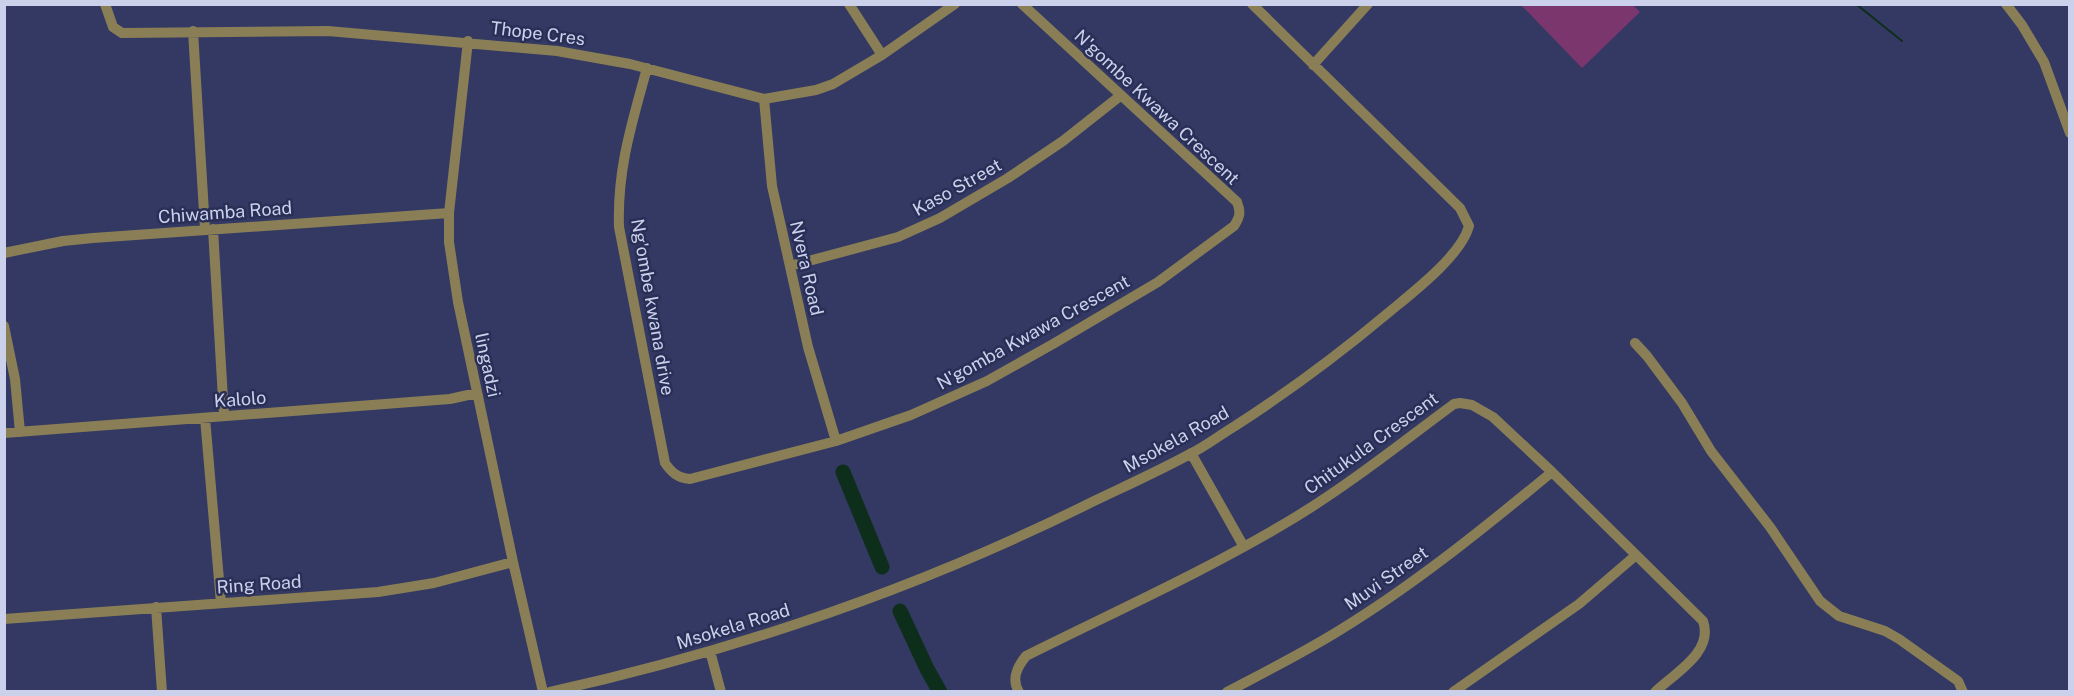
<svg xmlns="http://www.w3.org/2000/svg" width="2074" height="696" viewBox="0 0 2074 696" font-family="'Public Sans',sans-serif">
<rect width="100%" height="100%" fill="#333963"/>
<!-- green -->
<path fill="#7c366e" d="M1521 5H1633L1640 12 1582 68Z"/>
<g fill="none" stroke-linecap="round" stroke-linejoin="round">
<!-- stream -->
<path stroke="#0d2e1b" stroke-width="2" d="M1856 4 1902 41"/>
<!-- river -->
<path stroke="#0d2e1b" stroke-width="15" d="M843 472 882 567
M900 611 927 669 940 692"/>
<!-- minor -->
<path stroke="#897e56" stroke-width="10" d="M105 4 113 27 122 33 328 31 557 51 630 64 764 99 816 90 833 84 882 55 955 4
M849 4 882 55
M2006 4 2022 25 2044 62 2070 133
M193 31 205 229
M468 41 449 213V242L458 302 513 562 543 692
M1313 65 1368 4
M647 68C632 123 617 169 619 227L665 463C672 473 678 478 690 479L836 441 911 415 987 381 1053 344 1158 282 1234 226C1240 217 1241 212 1237 202L1022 4
M764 99 772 186 808 347 836 441
M213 229 224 416
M4 253 63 241 93 238 449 213
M790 266 898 237 940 218 1008 178 1063 141 1120 96
M4 326 15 379 20 432
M1635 343 1647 356 1682 403 1711 451 1770 527 1820 601 1839 616 1885 631 1899 639 1958 681 1963 692
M205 418 221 603
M4 433 450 399 477 393
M1191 453 1244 547
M156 607 162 692
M4 619 378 592 434 583 513 562
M710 651 721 692
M550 692C735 651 916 589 1086 505 1121 488 1157 472 1190 454 1206 446 1220 435 1235 426 1288 392 1339 354 1388 313 1412 293 1461 256 1469 226L1460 208 1252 4
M1019 692C1011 679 1017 667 1026 656 1116 611 1208 570 1294 518 1350 484 1401 443 1454 404L1460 403 1472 405 1493 417 1552 472 1703 621C1714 652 1675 673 1655 692
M1227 692C1265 672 1303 653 1340 630 1415 584 1484 528 1552 472
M1453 692 1579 604 1635 556"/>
</g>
<g text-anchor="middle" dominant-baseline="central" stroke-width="5" stroke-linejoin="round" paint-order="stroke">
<!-- street labels -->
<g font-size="18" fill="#cbd1eb" stroke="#292f57">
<text transform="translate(538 33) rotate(7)">Thope Cres</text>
<text transform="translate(1157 107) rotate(43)">N'gombe Kwawa Crescent</text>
<text transform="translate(957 187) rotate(-29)">Kaso Street</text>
<text transform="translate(225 212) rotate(-4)">Chiwamba Road</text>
<text transform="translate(807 268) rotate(77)">Nvera Road</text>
<text transform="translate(653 307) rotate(80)">Ng'ombe kwana drive</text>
<text transform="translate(1033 332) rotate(-29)">N'gomba Kwawa Crescent</text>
<text transform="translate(488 365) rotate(78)">lingadzi</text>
<text transform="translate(240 399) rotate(-4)">Kalolo</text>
<text transform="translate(1176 439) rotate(-29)">Msokela Road</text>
<text transform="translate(1371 443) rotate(-36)">Chitukula Crescent</text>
<text transform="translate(1386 578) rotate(-35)">Muvi Street</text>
<text transform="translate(259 584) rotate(-4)">Ring Road</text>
<text transform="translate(733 626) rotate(-17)">Msokela Road</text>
</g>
</g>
<!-- border -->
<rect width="2074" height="696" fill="none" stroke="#cbd1eb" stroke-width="12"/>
</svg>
